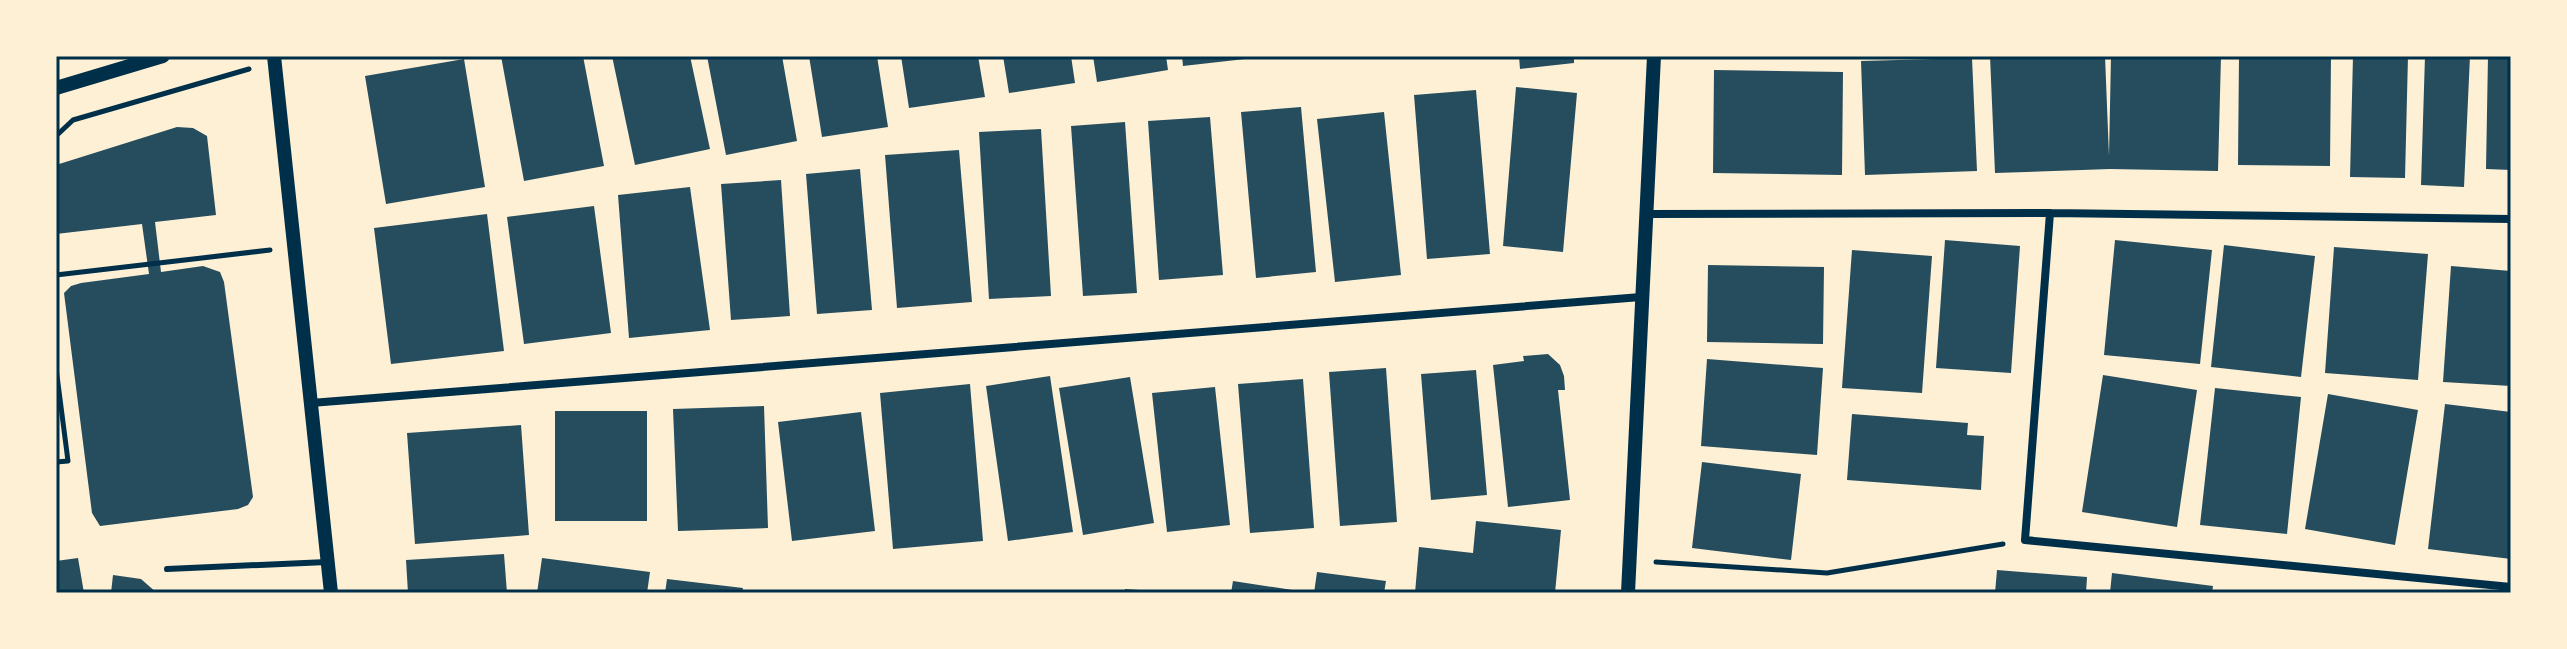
<svg xmlns="http://www.w3.org/2000/svg" width="2567" height="649" viewBox="0 0 2567 649" font-family="Helvetica,sans-serif">
<rect width="100%" height="100%" fill="#fdf0d5"/>
<!-- building -->
<path fill="#264d5e" d="M501 56H583L604 166 524 181Z
M612 56H690L710 149 635 165Z
M707 56H782L797 141 726 155Z
M809 56H877L888 127 822 137Z
M901 56H978L985 97 909 108Z
M1003 56H1071L1075 83 1009 93Z
M1093 56H1166L1168 70 1097 82Z
M1182 56H1254V58L1183 66Z
M1519 56H1574V63L1520 69Z
M1990 56H2105L2109 156 2111 56H2221L2218 171 2110 169 1995 173Z
M2239 56H2331L2330 166 2238 165Z
M2353 56H2408L2405 178 2350 177Z
M2425 56H2470L2464 187 2421 185Z
M2488 56H2511V170L2486 169Z
M1972 58 1977 171 1865 175 1861 61Z
M464 59 485 187 386 204 365 76Z
M1714 70 1843 72 1842 175 1713 173Z
M1516 87 1577 93 1563 252 1503 246Z
M1476 90 1490 254 1427 259 1414 95Z
M1301 107 1316 272 1256 278 1241 112Z
M1384 112 1401 275 1335 282 1317 119Z
M1210 117 1223 275 1159 280 1148 121Z
M1125 122 1137 293 1083 296 1071 126Z
M177 127 193 128 207 136 216 215 155 222 161 272 203 266 220 272 224 282 253 497 248 505 238 509 100 526 92 513 64 293 71 286 81 283 149 274 142 224 56 234V165Z
M1041 129 1051 296 989 299 979 132Z
M959 150 972 302 897 308 885 155Z
M860 169 872 310 817 314 806 174Z
M781 180 790 316 731 320 721 184Z
M690 187 710 330 629 338 618 195Z
M594 206 611 333 524 344 507 217Z
M487 214 504 351 391 364 374 228Z
M1945 240 2020 246 2011 373 1936 368Z
M2115 240 2212 250 2200 364 2104 355Z
M2224 245 2315 256 2301 377 2211 367Z
M2334 247 2428 254 2418 380 2325 373Z
M1852 250 1932 256 1922 393 1842 388Z
M1708 265 1824 267 1823 344 1707 342Z
M2451 266 2511 271V386L2443 382Z
M1548 354 1560 365 1564 376 1565 390H1558L1570 500 1508 507 1493 365 1524 361 1523 356Z
M1707 359 1823 368 1817 455 1701 446Z
M1386 368 1397 522 1340 526 1329 372Z
M1476 370 1487 495 1431 500 1421 374Z
M2103 375 2197 390 2177 527 2082 512Z
M1050 376 1073 532 1008 541 986 386Z
M1130 377 1154 523 1083 535 1059 388Z
M1303 379 1314 528 1250 533 1238 384Z
M970 384 983 541 893 549 880 393Z
M1215 387 1230 525 1167 532 1152 393Z
M2215 388 2301 397 2287 534 2200 525Z
M2328 394 2418 410 2395 545 2305 529Z
M2445 404 2511 412V559L2428 549Z
M764 406 768 528 678 531 673 409Z
M555 411H647V521H555Z
M861 412 875 531 792 541 778 422Z
M1852 414 1968 423 1967 435 1984 436 1981 490 1847 480Z
M521 425 529 535 415 544 407 433Z
M1702 462 1801 474 1791 560 1692 548Z
M1476 521 1561 530 1555 593H1415L1419 547 1473 553Z
M504 554 507 593H408L406 560Z
M78 558 84 593H56V561Z
M542 558 650 572 647 593H537Z
M1997 570 2087 577 2086 593H1995Z
M1317 572 1386 581 1384 593H1314Z
M2112 573 2213 586 2212 593H2110Z
M113 575 141 579 157 593H111Z
M667 579 743 588 742 593H665Z
M1233 581 1299 591 1298 593H1231Z
M1125 589 1153 591V593H1125Z"/>
<g fill="none" stroke-linecap="round" stroke-linejoin="round">
<!-- path -->
<path stroke="#003049" stroke-width="5" d="M56 136 73 120 249 69
M56 275 270 250
M56 368 68 461 56 462
M1656 562 1827 573 2003 544"/>
<!-- service -->
<path stroke="#003049" stroke-width="6" d="M167 569 327 562"/>
<!-- minor -->
<path stroke="#003049" stroke-width="8" d="M2050 213 2025 540 2511 587
M1645 214 2050 213 2511 219
M311 403 1641 297"/>
<!-- tertiary -->
<path stroke="#003049" stroke-width="14" d="M274 56 331 593
M56 88 163 56
M1628 593 1654 56"/>
</g>
<!-- border -->
<rect width="2567" height="649" fill="none" stroke="#fdf0d5" stroke-width="116"/>
<rect x="58" y="58" width="2451" height="533" fill="none" stroke="#003049" stroke-width="3"/>
</svg>
